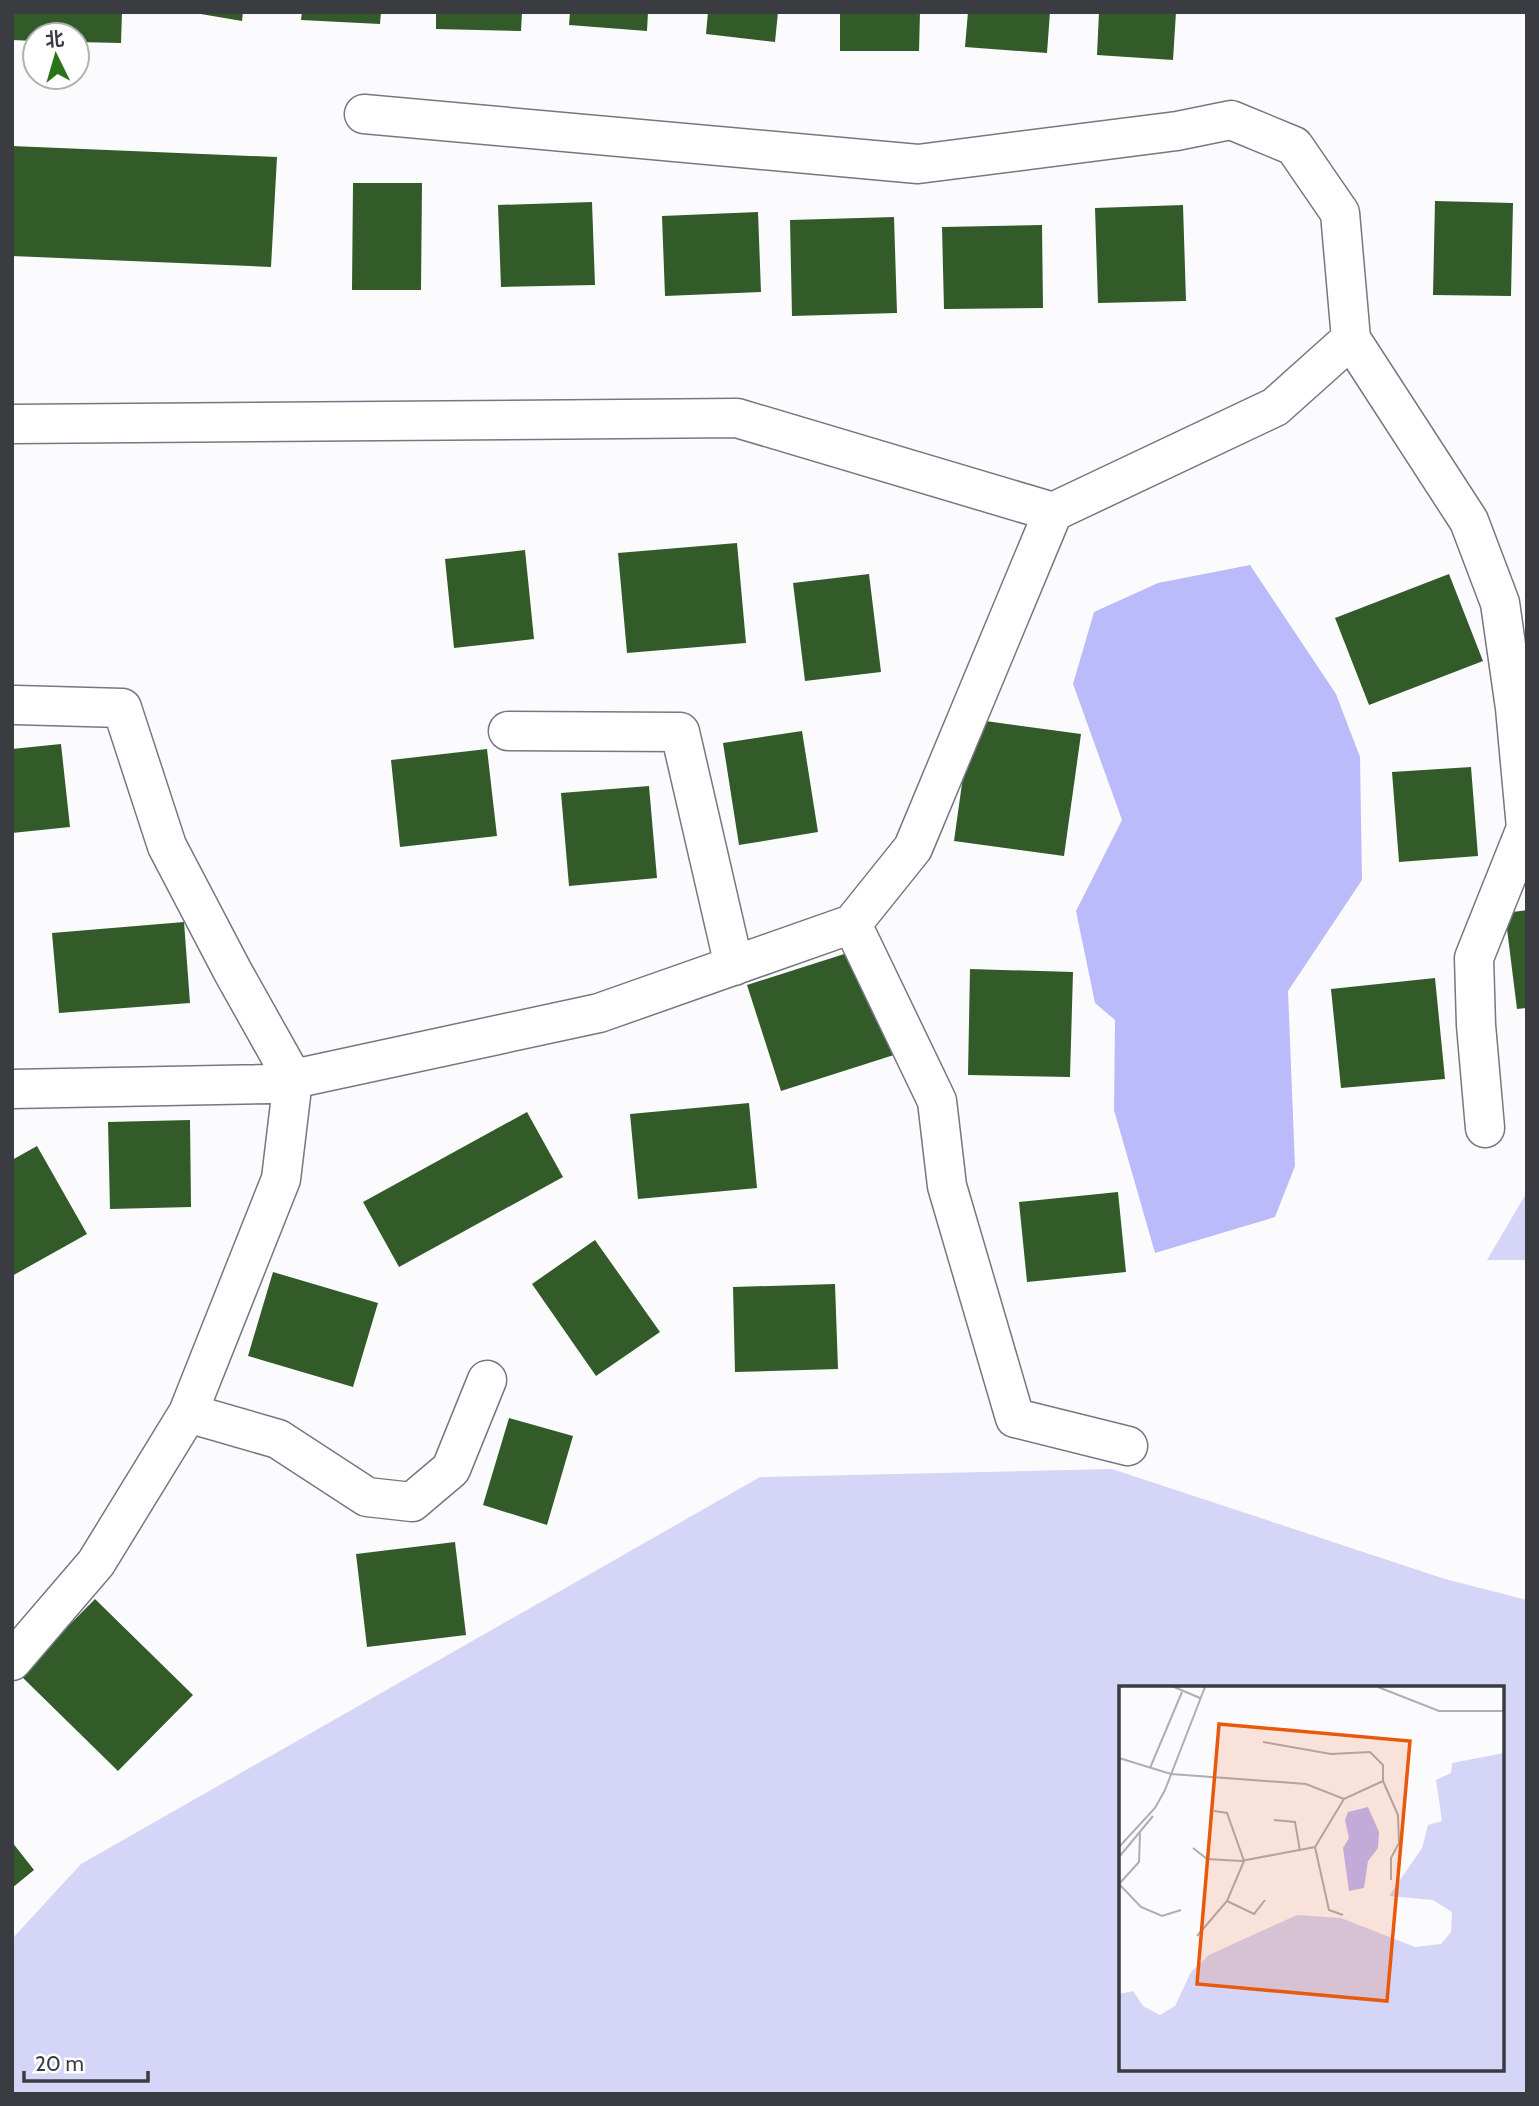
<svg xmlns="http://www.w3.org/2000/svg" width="1539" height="2106" viewBox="0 0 1539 2106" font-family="Cabin,'Noto Sans SC',sans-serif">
<rect width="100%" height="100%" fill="#fbfbfe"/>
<!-- green -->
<path fill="#d4d5f7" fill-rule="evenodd" d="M1527 1192V1260H1487Z
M1112 1469 1445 1579 1527 1600V2094H12V1939L81 1864 760 1477ZM1121 1688H1502V2069H1121Z"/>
<!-- water -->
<path fill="#bbbbfb" d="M1250 565 1336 694 1360 757 1362 880 1288 991 1295 1166 1275 1217 1155 1253 1114 1110 1115 1020 1095 1003 1076 911 1122 820 1073 684 1094 612 1158 583Z"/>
<!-- building -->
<path fill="#335b2a" d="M12 12H122L121 43 77 42V35H35V41L12 40Z
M189 12H243L242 21Z
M302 12H381L380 24 301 20Z
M436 12H522L521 31 436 29Z
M570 12H648L647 31 569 25Z
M708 12H778L775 42 706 34Z
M840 12H920L919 51H840Z
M968 12H1050L1047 53 965 47Z
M1099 12H1176L1173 60 1097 55Z
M12 146 277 157 271 267 12 256Z
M353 183H422L421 290H352Z
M1435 201 1513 203 1511 296 1433 295Z
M592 202 595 285 501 287 498 205Z
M1183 205 1186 301 1098 303 1095 208Z
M758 212 761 292 665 296 662 216Z
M894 217 897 313 792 316 790 220Z
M1042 225 1043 308 944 309 942 227Z
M737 543 746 643 627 653 618 553Z
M525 550 534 639 454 648 445 559Z
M869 574 881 672 805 681 793 583Z
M1449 574 1483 661 1369 705 1335 618Z
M971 719 1081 734 1064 856 954 841Z
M802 731 818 832 739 845 723 743Z
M61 744 70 827 12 833V749Z
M487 749 497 836 400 847 391 760Z
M1471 767 1478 856 1399 862 1392 772Z
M649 786 657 878 569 886 561 793Z
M1527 910V1008L1517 1009 1505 913Z
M184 922 190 1003 59 1013 52 933Z
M863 948 897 1054 781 1091 747 985Z
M970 969 1073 972 1070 1077 968 1075Z
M1435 978 1445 1079 1341 1088 1331 989Z
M749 1103 757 1188 638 1199 630 1114Z
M527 1112 563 1177 399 1267 363 1202Z
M190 1120 191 1207 110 1209 108 1122Z
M37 1146 87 1234 12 1276V1160Z
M1118 1192 1126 1272 1027 1282 1019 1202Z
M595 1240 660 1332 596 1376 532 1284Z
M273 1272 378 1303 353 1387 248 1356Z
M835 1284 838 1369 735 1372 733 1287Z
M509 1418 573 1436 547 1525 483 1505Z
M455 1542 466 1635 367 1647 356 1554Z
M95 1599 193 1695 118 1771 20 1675Z
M12 1842 34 1870 12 1888Z"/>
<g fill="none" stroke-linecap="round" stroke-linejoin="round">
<defs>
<path id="minor" d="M1351 339 1469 521 1500 603 1515 708 1526 828 1474 958 1476 1025 1485 1128
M12 424 737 418 1053 512 1275 407 1351 339 1340 213 1294 146 1231 120 1177 131 918 164 364 114
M508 731 680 732 734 966
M852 924 937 1101 947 1186 1015 1418 1128 1446
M12 1089 270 1084 599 1013 852 924 913 848 1053 512
M188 1413 278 1439 367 1497 412 1502 451 1469 487 1380
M12 1661 96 1563 188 1413 281 1179 293 1079 233 972 167 846 122 708 16 705"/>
</defs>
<!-- minor casing -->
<use href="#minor" stroke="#767684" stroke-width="41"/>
<!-- minor -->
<use href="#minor" stroke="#fff" stroke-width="38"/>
</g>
<!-- overview -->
<g transform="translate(1119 1686)">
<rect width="385" height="385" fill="#fbfbfe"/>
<path d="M385 67V384H0V308L14 305 24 320 41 329 56 320 72 286 90 269 178 229 222 232 296 261 322 258 332 246 333 226 314 214 270 210 303 162 309 139 323 135 317 94 332 87 333 77Z" fill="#d4d5f7"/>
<path d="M249 121 260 146 259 162 249 175 245 202 230 205 224 162 230 152 226 134 229 126Z" fill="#bbbbfb"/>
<path fill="none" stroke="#aeafb3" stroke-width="2" d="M55 1 81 12M259 1 320 25H385M0 72 52 88 187 98 225 113 264 95V79L251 66 212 68 144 56M31 82 63 6M264 95 279 129 280 157 272 172V194M155 134 176 136 181 165M0 161 36 122 46 104 86 1M196 161 210 224 224 229M74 162 88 173 122 175 196 161 225 113M0 171 34 130M0 198 22 221 43 230 62 224M0 198 20 176 21 147M108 215 135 228 146 214M78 250 108 215 125 175 108 127 95 125"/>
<path fill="#e8590c" fill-opacity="0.15" stroke="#e8590c" stroke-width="3.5" d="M100 38 291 55 268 315 78 298Z"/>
<rect width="385" height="385" fill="none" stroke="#3b3c42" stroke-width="3.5"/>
</g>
<!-- border -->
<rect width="1539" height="2106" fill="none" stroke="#3b3c42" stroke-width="28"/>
<!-- north arrow -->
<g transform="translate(56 56) rotate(355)"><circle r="33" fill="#ffffff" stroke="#b1b1b3" stroke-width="2"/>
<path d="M0-5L12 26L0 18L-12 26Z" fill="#297318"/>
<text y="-10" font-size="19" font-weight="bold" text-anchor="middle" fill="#3b3c42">北</text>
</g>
<!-- scale -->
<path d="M24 2071v10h124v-10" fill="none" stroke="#3b3c42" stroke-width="3.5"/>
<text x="35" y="2071" font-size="21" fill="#3b3c42" stroke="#ffffff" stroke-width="5" paint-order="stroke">20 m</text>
</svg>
